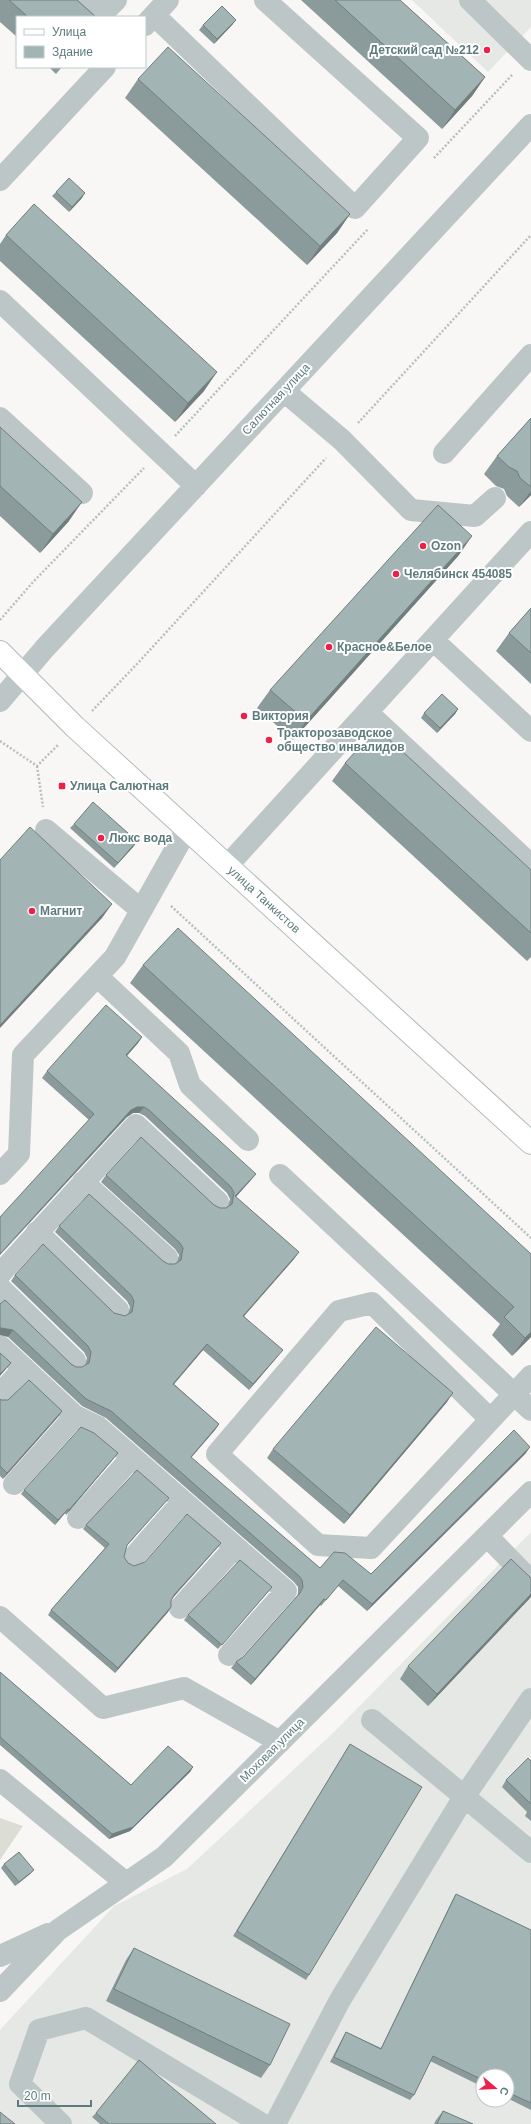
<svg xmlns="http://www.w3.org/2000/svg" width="531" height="2124" viewBox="0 0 531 2124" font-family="Arial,sans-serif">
<rect width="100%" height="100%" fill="#f8f7f5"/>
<!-- built -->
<path fill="#e6e8e6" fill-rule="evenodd" d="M412 0H531V27L488 72Z
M531 1532V2124H0V2030L114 1906 187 1869 334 1732ZM483 2076H507V2100H483Z"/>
<!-- green -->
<path fill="#dcddd4" d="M0 1818 23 1826 0 1860Z"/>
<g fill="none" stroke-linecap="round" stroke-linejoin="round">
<defs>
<g id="major">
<path id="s1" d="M0 652 75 727 531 1143"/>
</g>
</defs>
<!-- major casing -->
<use href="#major" stroke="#b0bbbb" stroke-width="24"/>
<!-- path -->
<path stroke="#b7bebf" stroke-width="2.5" stroke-dasharray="2 2" stroke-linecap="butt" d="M434 158 513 74
M358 423 531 235
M175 436 368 229
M0 620 33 582 144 468
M92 711 137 664 326 458
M0 741 37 766 59 744
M37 766 43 807
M171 906 531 1238"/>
<!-- minor -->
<path stroke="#bcc6c6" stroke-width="22" d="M87 0 105 17
M470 0 531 60
M102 14 116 0
M154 15 355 208 418 138 265 0
M145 25 168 0
M0 180 105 67
M0 301 196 486
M284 391 342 440 411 510 475 516 495 498
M0 418 82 493
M444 453 531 355
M433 640 531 731
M0 701 45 648 531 125
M367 712 531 865
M46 830 141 910
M227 866 531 532
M97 976 179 1053 190 1085 248 1140
M0 1174 19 1154 23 1055 115 957 187 829
M280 1175 531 1410
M83 1182 167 1258
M37 1232 118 1310
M0 1274 136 1125 218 1202
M0 1288 75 1361
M0 1346 75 1416 98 1427 286 1591 229 1655
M0 1394 24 1368
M490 1419 372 1303 339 1311 217 1454 318 1545 371 1548 531 1376
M14 1484 75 1416
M78 1518 132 1457
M487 1536 531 1581
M133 1558 183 1501
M180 1608 235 1547
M0 1617 103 1708 184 1688 280 1742
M372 1720 531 1852
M0 1780 126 1883
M0 1956 48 1934
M0 1991 58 1930 164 1857 531 1492
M61 2124 20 2084 39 2030 86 2018 262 2124
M275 2124 340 2000 464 1797 531 1699"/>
<!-- major -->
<use href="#major" stroke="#fff" stroke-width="22"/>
</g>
<!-- wall -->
<path fill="#8b9b9b" d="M0 0H77L96 17H17V37L0 22Z
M301 0H400L485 77 472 96 442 129Z
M233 24 214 44 199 30 203 25Z
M49 67H62L56 74Z
M138 79 350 214 337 233 307 265 125 98Z
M56 192 82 198 69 212 52 196Z
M6 235 204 391 175 422 0 261V244Z
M531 418V495L519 507 507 496 504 489 496 486 484 474 497 456Z
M0 427 69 521 40 553 0 516Z
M459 555 293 740 257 708 270 690Z
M531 608V684L496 651 509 633Z
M458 709 455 714 437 733 421 718 424 713Z
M345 763 531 870V957L527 961 332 781Z
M74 824 134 846 114 868 70 828Z
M143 965 531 1254V1337L512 1356 492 1335 500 1324 130 983Z
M142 1037 138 1043 127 1056 251 1180 236 1197 299 1252 294 1259 244 1316 278 1356 249 1390 203 1350 174 1384 219 1424 215 1430 191 1458 320 1568 371 1574 526 1453 367 1611 338 1586 321 1606 320 1605 251 1685 231 1668 236 1662 243 1657 297 1596 298 1593V1587L294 1582 106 1418 82 1406 8 1337 0 1304 71 1364 76 1367H82L85 1365 87 1358 84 1352 11 1281 15 1275 114 1313 125 1316 128 1314 130 1307 127 1301 55 1232 59 1226 163 1261 168 1264H175L177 1262 179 1255 175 1249 101 1182 106 1175 214 1205 220 1208H226L228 1206 230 1199 227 1193 145 1116 139 1113H133L127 1117 89 1120 42 1078 47 1071Z
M0 1399 1 1400 62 1411 58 1417 3 1479 0 1476Z
M447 1402 344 1524 267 1458 273 1449Z
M114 1458 66 1515 65 1513 55 1525 21 1494 24 1490Z
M165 1502 126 1547 124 1557 128 1563 134 1566 221 1543 217 1548 173 1597 171 1601V1607L168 1612 115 1673 48 1615 51 1610 105 1548 83 1529 86 1525Z
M272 1587 268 1592 218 1649 184 1620 188 1615Z
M530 1598 428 1706 400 1679 408 1666Z
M0 1672 131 1785 193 1767 190 1772 130 1831 109 1839 0 1745Z
M350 1744 309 1975 306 1980 233 1936Z
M531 1761V1821L525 1816 527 1812 502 1787 506 1780Z
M4 1864 30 1874 15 1886 1 1868Z
M456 1894 531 1930V2110L507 2098V2076H483V2087L430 2061 414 2095 410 2100 330 2062 343 2037 346 2032 381 2048 453 1899Z
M134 1948 270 2065 261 2078 106 2001 126 1960Z
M443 2111 473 2124H434L436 2120Z
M96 2113 216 2124H100L92 2117Z"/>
<!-- shaded-wall -->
<path fill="#717e7e" d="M236 20 233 24 214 44 217 39Z
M485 77 472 96 442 129 455 110Z
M85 193 82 198 69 212 72 207Z
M350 214 337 233 307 265 320 246Z
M217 372 204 391 175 422 188 403Z
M531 491V495L519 507Z
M82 502 69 521 40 553 53 534Z
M472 536 459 555 293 740 306 721Z
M458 709 455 714 437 733 440 728Z
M137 841 134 846 114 868 118 863Z
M112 904 102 918 0 1028V1025Z
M142 1037 138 1043 122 1061 126 1055Z
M137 1107H144L139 1113H133L127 1117 0 1255V1254L131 1110Z
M256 1174 251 1180 232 1201 235 1196Z
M299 1252 294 1259 239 1322 243 1316Z
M0 1328H1L13 1330 8 1337 0 1335Z
M531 1332V1337L512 1356 525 1338Z
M207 1344 203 1350 169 1390 173 1384Z
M283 1350 278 1356 249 1390 253 1384Z
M11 1363 6 1369 0 1376V1374Z
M453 1393 447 1402 344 1524 350 1515Z
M62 1411 58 1417 3 1479 7 1473Z
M219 1424 215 1430 186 1463 191 1457Z
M530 1447 526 1453 367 1611 372 1604Z
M118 1453 114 1458 66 1515 69 1510Z
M68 1509 65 1513 55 1525 58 1520Z
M221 1543 217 1548 171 1600 174 1595Z
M531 1594V1597L428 1706 437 1694Z
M324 1599 320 1605 251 1685 255 1679Z
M171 1607 168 1612 115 1673 118 1668Z
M193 1767 190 1772 130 1831 109 1839 112 1834Z
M34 1870 30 1874 15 1886 19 1882Z"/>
<!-- building -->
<path fill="#a2b4b4" stroke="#717e7e" d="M9 0H77L96 17H28Z
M335 0H400L485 77 455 110Z
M222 6 236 20 217 39 203 25Z
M168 47 350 214 320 246 138 79Z
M69 178 85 193 72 207 56 192Z
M34 204 217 372 188 403 6 235Z
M531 418V487L520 478 517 471 509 467 497 456Z
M0 427 82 502 53 534 0 486Z
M438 505 472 536 306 721 270 690Z
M531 608V653L509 633Z
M442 694 458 709 440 728 424 713Z
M377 728 531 870V933L345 763Z
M93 802 137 841 118 863 74 824Z
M30 827 112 904 0 1025V860Z
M178 928 531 1254V1332L525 1338 504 1317 514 1307 143 965Z
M106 1005 142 1037 126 1055 256 1174 235 1196 299 1252 243 1316 283 1350 253 1384 207 1344 173 1384 219 1424 191 1457 320 1568 334 1552 345 1553 371 1574 514 1430 530 1447 372 1604 343 1580 326 1600 324 1599 255 1679 236 1662 243 1657 300 1593 303 1587 302 1580 299 1576 111 1411 86 1399 13 1330 1 1328H0V1304L5 1300 71 1364 76 1367H82L89 1363 91 1352 88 1346 15 1275 43 1244 114 1313 125 1316 132 1312 134 1301 131 1295 59 1226 89 1194 163 1261 168 1264H175L181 1260 183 1248 180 1243 106 1175 141 1137 214 1205 220 1208H226L232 1204 234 1193 231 1187 149 1110 144 1107H137L131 1110 0 1254V1217L94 1114 47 1071Z
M376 1327 453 1393 350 1515 273 1449Z
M0 1353 11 1363 0 1374Z
M29 1380 62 1411 7 1473 0 1466V1399L1 1400H8Z
M81 1427 94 1433 118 1453 69 1510 68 1509 58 1520 24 1490Z
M137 1470 169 1498 127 1545 124 1557 128 1563 134 1566 145 1562 187 1514 221 1543 174 1595 171 1601V1607L118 1668 51 1610 109 1544 86 1525Z
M511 1559 531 1578V1594L437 1694 408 1666Z
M240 1560 272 1587 222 1645 188 1615Z
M0 1672 131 1785 168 1746 193 1767 133 1827 112 1834 0 1737Z
M350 1744 422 1787 309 1975 237 1931Z
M528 1758 531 1761V1804L506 1780Z
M19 1852 34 1870 19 1882 4 1864Z
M456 1894 531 1930V2103L507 2092V2076H483V2080L433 2056 414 2095 334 2057 346 2032 381 2049Z
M134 1948 290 2024 270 2065 114 1989Z
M139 2060 216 2124H109L96 2113Z
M443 2111 473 2124H437Z
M0 2112 15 2124H0Z"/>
<!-- markers -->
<g fill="#ec214a" stroke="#fff" stroke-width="1.5">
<circle cx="487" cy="50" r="4"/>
<circle cx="423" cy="546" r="4"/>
<circle cx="396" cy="574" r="4"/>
<circle cx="329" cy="647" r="4"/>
<circle cx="244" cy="716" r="4"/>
<circle cx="269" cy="740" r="4"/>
<rect x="58" y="782" width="8" height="8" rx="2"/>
<circle cx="101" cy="838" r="4"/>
<circle cx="32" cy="911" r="4"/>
</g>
<g text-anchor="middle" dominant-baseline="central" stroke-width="4" stroke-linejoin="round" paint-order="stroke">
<!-- poi labels -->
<g font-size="12" font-weight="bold" fill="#5d7b7c" stroke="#fff" text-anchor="start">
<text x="479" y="50" text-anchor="end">Детский сад №212</text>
<text x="431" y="546">Ozon</text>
<text x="404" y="574">Челябинск 454085</text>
<text x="337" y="647">Красное&amp;Белое</text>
<text x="252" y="716">Виктория</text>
<text x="277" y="733">Тракторозаводское<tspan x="277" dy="14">общество инвалидов</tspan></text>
<text x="70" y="786">Улица Салютная</text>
<text x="109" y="838">Люкс вода</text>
<text x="40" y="911">Магнит</text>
</g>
<!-- street labels -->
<g font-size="12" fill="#5d7b7c" stroke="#fff">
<text transform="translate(276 399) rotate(-47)">Салютная улица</text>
<text stroke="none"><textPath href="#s1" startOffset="362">улица Танкистов</textPath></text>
<text transform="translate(272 1750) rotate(-45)">Моховая улица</text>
</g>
</g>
<!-- legend -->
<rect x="16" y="16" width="130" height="52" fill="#ffffff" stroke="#becacb"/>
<rect x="24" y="29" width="20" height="6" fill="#ffffff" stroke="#becacb"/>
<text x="52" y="36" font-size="12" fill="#5d7b7c">Улица</text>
<rect x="24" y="46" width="20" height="12" fill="#a2b4b4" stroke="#becacb"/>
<text x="52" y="56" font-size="12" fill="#5d7b7c">Здание</text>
<!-- north arrow -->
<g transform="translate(495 2088) rotate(109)"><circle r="19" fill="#ffffff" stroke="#becacb"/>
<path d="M0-3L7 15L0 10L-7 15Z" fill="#ec214a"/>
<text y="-6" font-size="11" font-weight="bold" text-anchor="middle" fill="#5d7b7c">С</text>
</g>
<!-- scale -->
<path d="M18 2100v6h73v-6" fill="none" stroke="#5d7b7c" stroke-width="2"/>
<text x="24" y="2100" font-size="12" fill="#5d7b7c" stroke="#ffffff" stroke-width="3" paint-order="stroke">20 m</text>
</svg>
